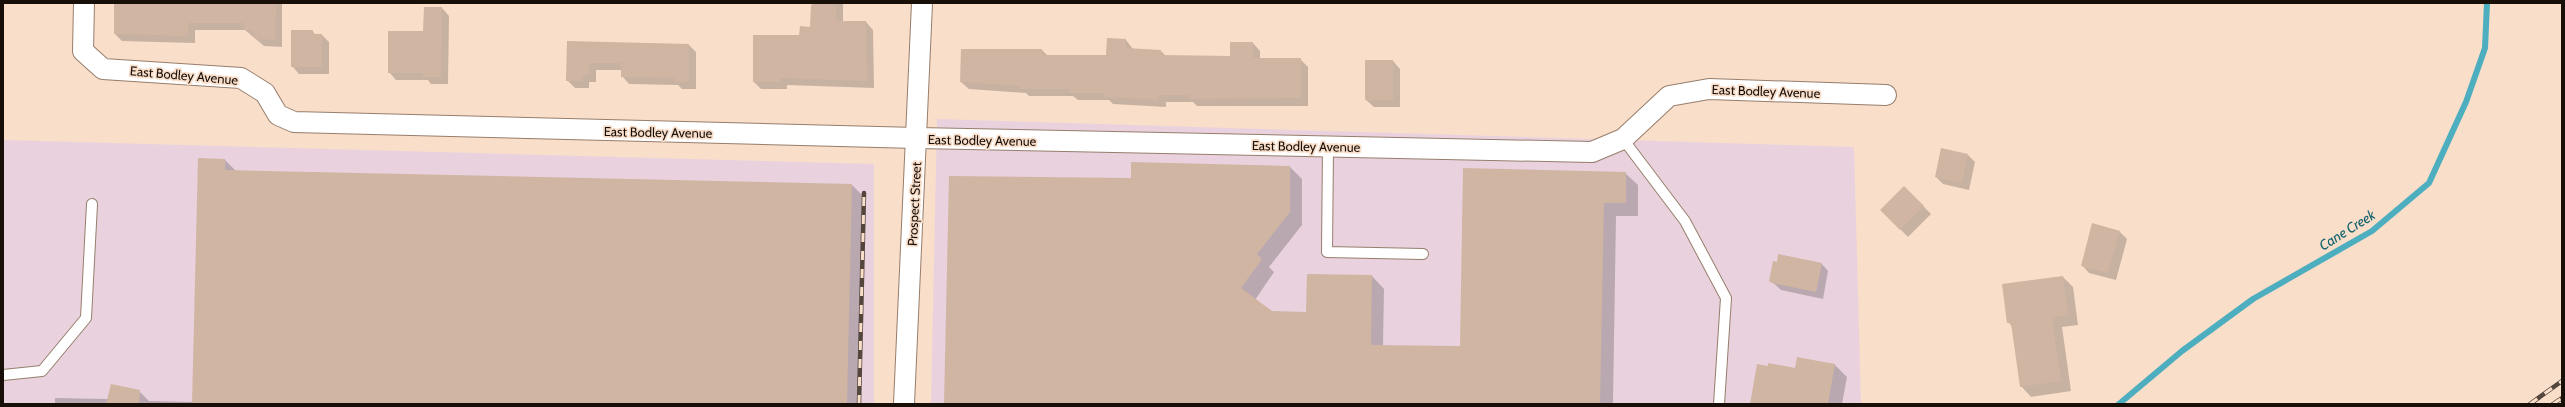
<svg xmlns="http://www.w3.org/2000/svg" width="2565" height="407" viewBox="0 0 2565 407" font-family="Cabin,sans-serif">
<rect width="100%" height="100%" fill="#f9deca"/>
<!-- industrial -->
<path fill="#e9d2de" d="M937 119 1854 147 1861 404H931Z
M3 140 874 164V404H3Z"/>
<!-- shadow -->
<path fill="#0003" d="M115 3H282V47L264 46 245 30H195V43L122 41 115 34Z
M815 3H843V22H866L873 30 874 88 787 85V89H761L754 82 811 28Z
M442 8 449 16 448 84H431L428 80H396L389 72 424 32Z
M312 31 316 35H322L329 42V74H299L292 66Z
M1108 39 1126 40 1133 49 1161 51 1166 56 1231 57 1253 43 1260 51V59H1300L1308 67V106H1197L1193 102H1166V107L1113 104 1109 100H1078L1073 96H1029L1026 93 969 89 961 82 1042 50 1048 56H1107Z
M568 42 689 45 696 52V89H682L678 85 629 84 622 76V70H596V82H589V88H575L567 80Z
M1393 61 1400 69V107H1374L1366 100Z
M1968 155 1975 162 1969 190 1943 184 1936 177Z
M225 160 237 172 852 185 865 198 860 404H55V398L108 399 139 391 149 401 193 402Z
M1290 167 1302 179V225L1269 267 1274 272 1255 300 1272 312 1307 313 1372 276 1384 289 1383 346 1461 347 1625 173 1638 185V216H1616L1613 404H945L1132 179Z
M1904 187 1931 214 1908 237 1881 210Z
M2093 224 2120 232 2127 239 2116 280 2089 273 2082 265Z
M1821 263 1828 271 1823 299 1781 290 1770 280Z
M2063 277 2073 287 2078 325 2062 327 2071 391 2031 397 2021 386 2013 327 2008 322Z
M1834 364 1847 377 1842 404H1751L1795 369Z"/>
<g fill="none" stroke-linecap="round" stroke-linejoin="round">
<!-- stream -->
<path stroke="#4caebe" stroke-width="6" d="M2119 404 2182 351 2253 299 2372 231 2429 183 2466 102 2485 48 2487 3"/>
</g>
<!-- building -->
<path fill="#d0b5a2" d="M114 3H276L275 40 255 39 253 31 244 30V23H188V36L114 34Z
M814 3 836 5V21H866L867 81 780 78V82H753V35H799L800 26 810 27 811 5Z
M424 7H442L441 77H423V73H388V31H423Z
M291 30H313V34H322V67H291Z
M1107 38 1126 39V48L1161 50V55L1230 56V42H1253V58H1301V98L1189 99V95H1159L1158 100 1104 97 1105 93H1069L1070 89H1020V86L960 82 961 49H1042V55H1106Z
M567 41 689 44V82H674V78L621 77V63H589V75H582V81H566Z
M1365 60H1393V100H1365Z
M1941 148 1968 154 1962 183 1935 177Z
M198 158 225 159V170L852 184 847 404H192Z
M1131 162 1290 166V212L1257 254 1262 259 1260 262 1241 288 1272 311 1306 312 1307 274 1372 275 1371 345 1460 346 1463 168 1626 172V203H1604L1600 404H944L949 176 1131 178Z
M1904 186 1924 206 1900 230 1880 210Z
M2092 223 2120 231 2108 273 2081 266Z
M1778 254 1822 263 1816 292 1772 283 1769 281 1773 261 1777 262Z
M2063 276 2068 315 2052 317 2061 381 2020 387 2011 323H2007L2002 284Z
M1797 357 1835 364 1828 404H1750L1757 364 1768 366V363L1795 368Z
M111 384 140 390 139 404H106Z"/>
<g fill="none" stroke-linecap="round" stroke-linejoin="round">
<defs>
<path id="service" d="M1623 139 1685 221 1726 298 1719 404
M1328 147 1327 252 1423 254
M3 375 42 371 86 318 92 204"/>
<path id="minor" d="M84 3 83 51 103 69 241 78 265 93 278 115 294 122 917 138 1592 152 1623 139 1669 96 1709 89 1886 95
M904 404 922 3"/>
</defs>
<!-- service casing -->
<use href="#service" stroke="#967e6c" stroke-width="12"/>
<!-- minor casing -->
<use href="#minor" stroke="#967e6c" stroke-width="22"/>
<!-- service -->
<use href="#service" stroke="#fff" stroke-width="10"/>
<!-- minor -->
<use href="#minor" stroke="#fff" stroke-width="20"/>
<defs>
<path id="rail" d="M859 404 864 193
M2530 404 2562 381
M2553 404 2562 398"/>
</defs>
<!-- rail casing -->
<use href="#rail" stroke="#54463c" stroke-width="4.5"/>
<!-- rail -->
<use href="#rail" stroke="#f9deca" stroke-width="3" stroke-dasharray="9" stroke-linecap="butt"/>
</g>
<g text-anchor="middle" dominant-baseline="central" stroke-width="3.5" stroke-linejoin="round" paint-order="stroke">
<!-- street labels -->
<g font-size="13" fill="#180f09" stroke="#f9deca">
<text transform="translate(184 75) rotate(5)">East Bodley Avenue</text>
<text transform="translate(1766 91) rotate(2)">East Bodley Avenue</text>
<text transform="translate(658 132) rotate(1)">East Bodley Avenue</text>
<text transform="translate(982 140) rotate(1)">East Bodley Avenue</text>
<text transform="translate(1306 146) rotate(1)">East Bodley Avenue</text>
<text transform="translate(914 204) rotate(-87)">Prospect Street</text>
</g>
<!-- water labels -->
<g font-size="14" font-style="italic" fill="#0f616d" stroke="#f9deca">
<text transform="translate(2347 230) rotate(-32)">Cane Creek</text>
</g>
</g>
<!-- border -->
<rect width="2565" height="407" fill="none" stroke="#180f09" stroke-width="8"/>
</svg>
